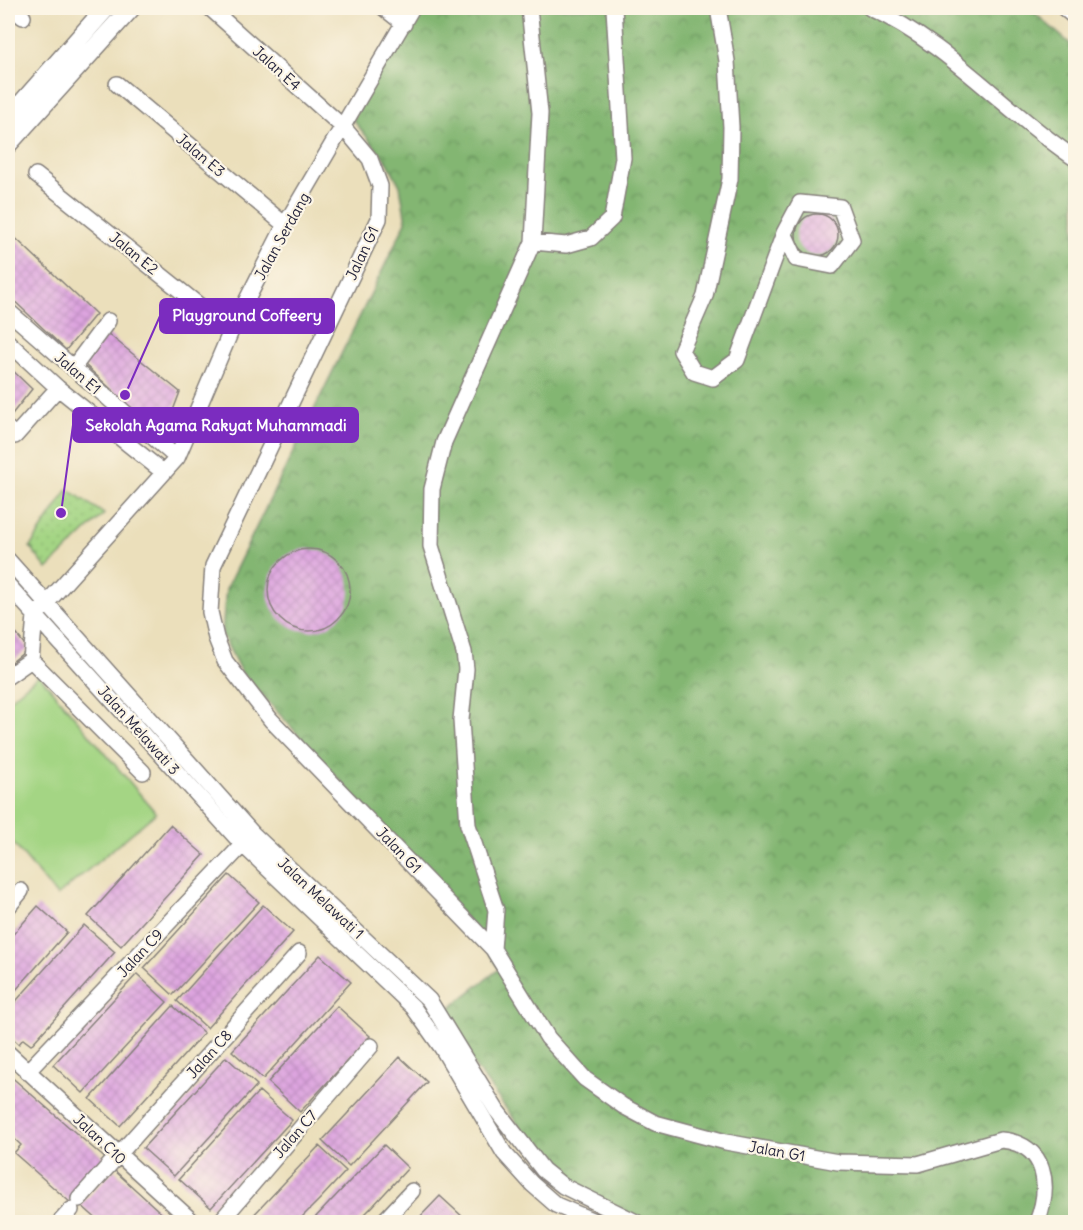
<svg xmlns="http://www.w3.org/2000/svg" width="1083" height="1230" viewBox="0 0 1083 1230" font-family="Delius,sans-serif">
<defs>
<pattern id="forest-crowns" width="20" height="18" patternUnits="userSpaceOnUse" patternTransform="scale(1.5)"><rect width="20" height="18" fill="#83b672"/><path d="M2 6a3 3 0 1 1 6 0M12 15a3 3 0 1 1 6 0" fill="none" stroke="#6b945f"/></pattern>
<pattern id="park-dots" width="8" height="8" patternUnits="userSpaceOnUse" patternTransform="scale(1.5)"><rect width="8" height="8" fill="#a4d584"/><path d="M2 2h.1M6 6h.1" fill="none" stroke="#8db773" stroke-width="1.8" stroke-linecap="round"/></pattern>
<pattern id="building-cross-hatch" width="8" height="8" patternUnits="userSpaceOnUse" patternTransform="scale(1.5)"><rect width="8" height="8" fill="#dda4df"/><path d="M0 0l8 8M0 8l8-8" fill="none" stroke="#bd8dc0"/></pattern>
</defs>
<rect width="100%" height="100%" fill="#fcf5e5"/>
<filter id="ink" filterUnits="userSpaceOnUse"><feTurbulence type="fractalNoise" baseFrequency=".0167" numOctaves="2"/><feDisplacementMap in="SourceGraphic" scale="12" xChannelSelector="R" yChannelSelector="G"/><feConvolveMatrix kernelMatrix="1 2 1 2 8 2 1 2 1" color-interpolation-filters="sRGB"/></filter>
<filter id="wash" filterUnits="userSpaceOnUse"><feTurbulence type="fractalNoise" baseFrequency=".008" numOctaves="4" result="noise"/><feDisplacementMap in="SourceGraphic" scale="24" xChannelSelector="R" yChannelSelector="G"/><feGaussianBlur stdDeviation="1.35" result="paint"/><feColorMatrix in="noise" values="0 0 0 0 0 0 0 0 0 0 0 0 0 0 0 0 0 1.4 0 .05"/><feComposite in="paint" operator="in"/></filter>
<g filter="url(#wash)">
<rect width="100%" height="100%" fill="#ebdfbb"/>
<!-- forest -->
<path fill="url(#forest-crowns)" stroke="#526c56" stroke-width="1.5" d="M411 8H1029L1075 48 1076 1211 1063 1222H643L561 1182 438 1017 499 969 473 926 241 672 222 634 226 589 406 222 400 186 388 163 353 120Z"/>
<!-- park -->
<path fill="url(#park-dots)" stroke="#637c60" stroke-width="1.5" d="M68 489 104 514 47 569 30 547Z"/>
<!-- pitch -->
<path fill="#a4d584" stroke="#637c60" stroke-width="1.5" d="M39 675 156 813 57 896 8 837V701Z"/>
<g id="blocks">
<!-- building -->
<path fill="url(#building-cross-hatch)" d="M796 235a21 21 0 1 1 42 0a21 21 0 1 1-42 0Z
M8 231 96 314 66 350 8 295Z
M107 333 180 392 163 437 84 364Z
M8 366 32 389 8 419Z
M268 590a41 41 0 1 1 82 0a41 41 0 1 1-82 0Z
M8 623 28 649 8 665Z
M170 825 204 855 121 946 88 916Z
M229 875 259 902 173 995 144 968Z
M263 905 293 932 207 1028 177 1001Z
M38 906 67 932 8 999V940Z
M84 925 115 952 31 1045 23 1039 19 1044 8 1034V1010Z
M320 955 351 982 263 1079 232 1051Z
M137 974 167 1002 83 1093 53 1065Z
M173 1006 204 1033 120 1126 90 1099Z
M337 1006 370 1036 300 1112 268 1082Z
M226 1057 257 1085 174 1176 143 1148Z
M400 1057 427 1082 349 1166 322 1141Z
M8 1074 108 1161 71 1203 14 1153 21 1145 8 1133Z
M259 1091 292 1120 211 1208 179 1179Z
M384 1145 408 1168 373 1206 357 1222H311Z
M319 1146 346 1171 321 1198 297 1222H247Z
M114 1170 171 1222H100L81 1205Z
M440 1196 465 1219 461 1222H415Z"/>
</g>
</g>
<g filter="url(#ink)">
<use href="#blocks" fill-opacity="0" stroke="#86807b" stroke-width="1.5"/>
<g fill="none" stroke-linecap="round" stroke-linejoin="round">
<defs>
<path id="minor" d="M12 8 23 17
M210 8 344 128 370 159 380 186 379 219 213 566 210 612 216 638 225 661 271 720 493 949 548 1038 585 1079 623 1106 655 1123 726 1142 838 1162 918 1164 1001 1140C1047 1144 1051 1186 1037 1222
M384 8 404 24
M718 8 727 61 731 127 730 179 705 296 681 351 694 372 713 378 737 360 784 233 800 203 840 207 852 240 832 266 796 259 784 233
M870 8C948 43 1005 112 1076 159
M1064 8 1076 18
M117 84 285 225
M36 175 231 331
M533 242 566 245 591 238 612 218 623 158 614 8
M8 311 177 458
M8 342 58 388 163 472
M73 368 108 321
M8 429 15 436 58 388
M8 560 253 834 429 1000 497 1111 543 1170 563 1186 636 1222
M8 585 242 844 413 1007 442 1048 504 1153 532 1184 556 1205 596 1222
M31 660 143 772
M8 676 31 660 35 616 177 458 231 331 285 225 412 8
M8 907 21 891
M493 949 496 910 468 825 461 720 466 669 464 652 431 546 432 489 444 442 533 242 540 113 529 8
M8 1053 193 1222
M27 1072 248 839
M79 1199 299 953
M60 1222 71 1210
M220 1222 371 1046
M383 1222 412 1191"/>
<path id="major" d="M8 119 106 8
M8 144 131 8"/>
</defs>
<!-- minor casing -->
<use href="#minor" stroke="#86807b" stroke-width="18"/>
<!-- major casing -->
<use href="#major" stroke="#86807b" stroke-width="21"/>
<!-- minor -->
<use href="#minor" stroke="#fff" stroke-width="15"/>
<!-- major -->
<use href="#major" stroke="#fff" stroke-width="18"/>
</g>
</g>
<g text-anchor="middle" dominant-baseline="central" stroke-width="4.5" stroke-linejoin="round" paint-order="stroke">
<!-- street labels -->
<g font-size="15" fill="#22223b" stroke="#fcf5e5">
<text transform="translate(277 68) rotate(42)">Jalan E4</text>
<text transform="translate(201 155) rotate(40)">Jalan E3</text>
<text transform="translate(282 236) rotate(-61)">Jalan Serdang</text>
<text transform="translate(134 253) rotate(39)">Jalan E2</text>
<text transform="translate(362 253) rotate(-65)">Jalan G1</text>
<text transform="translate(78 373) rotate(41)">Jalan E1</text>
<text transform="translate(139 730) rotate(48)">Jalan Melawati 3</text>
<text transform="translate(399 850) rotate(46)">Jalan G1</text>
<text transform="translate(321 898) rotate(43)">Jalan Melawati 1</text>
<text transform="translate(140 953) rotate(-47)">Jalan C9</text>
<text transform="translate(209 1054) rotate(-48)">Jalan C8</text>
<text transform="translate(295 1134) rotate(-49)">Jalan C7</text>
<text transform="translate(100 1139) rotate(43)">Jalan C10</text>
<text transform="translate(777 1151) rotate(10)">Jalan G1</text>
</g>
</g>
<!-- callouts -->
<path fill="none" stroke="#7b2cbf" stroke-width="2" d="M125 395L160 316M61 513L73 425"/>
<g fill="#7b2cbf" stroke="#fcf5e5" stroke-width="2">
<circle cx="125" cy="395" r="6"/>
<circle cx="61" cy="513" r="6"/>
</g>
<g fill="#7b2cbf" stroke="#7b2cbf" stroke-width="2">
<rect x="160" y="299" width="174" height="34" rx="6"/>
<rect x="73" y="408" width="285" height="34" rx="6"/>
</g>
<g font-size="16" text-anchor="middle" font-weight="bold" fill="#fff">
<text x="247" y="321">Playground Coffeery</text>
<text x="216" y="431">Sekolah Agama Rakyat Muhammadi</text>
</g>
<!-- margin -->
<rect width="1083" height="1230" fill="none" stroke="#fcf5e5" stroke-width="30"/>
</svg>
